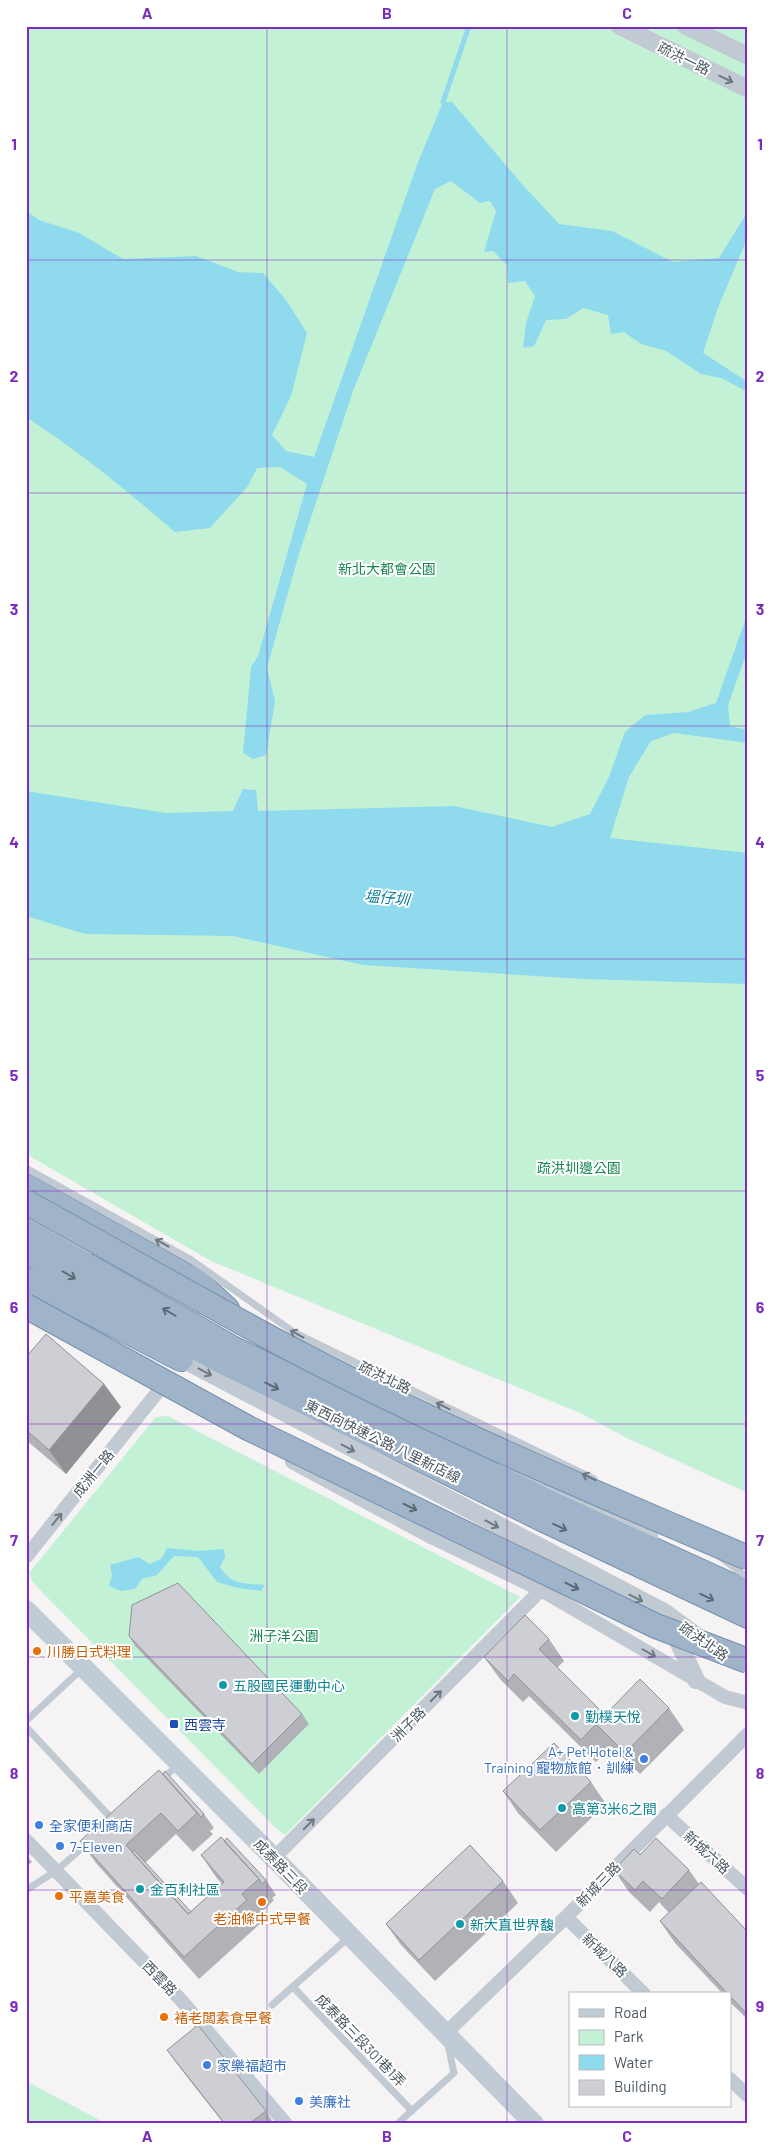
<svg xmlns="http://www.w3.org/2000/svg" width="774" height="2150" viewBox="0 0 774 2150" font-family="Barlow,'Noto Sans TC',sans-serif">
<rect width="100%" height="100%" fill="#f5f3f3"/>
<!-- green -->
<path fill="#c3f1d5" d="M26 26H748V1493L627 1438 580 1413 211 1261 26 1154Z
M168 1416 520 1597 285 1835 276 1828 41 1591 33 1582 29 1573 156 1417Z
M26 2081 107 2124H26Z"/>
<!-- water -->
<path fill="#90daee" d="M443 102H452L521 183 559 224 612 231 673 262 719 258 748 211V237L719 305 703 353 748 382V392L721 378 701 374 666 351 641 344 624 332 611 334 608 315 583 308 566 319 546 320 534 346 523 348 526 323 535 296 525 281 508 283 507 265 493 251 484 252 496 211 490 201 480 203 451 181 435 189 353 391 298 557 267 668 275 701 266 755 253 759 243 753 251 667 258 656 307 484 280 467 257 468 248 486 210 528 175 532C127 491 79 451 26 417V211L39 220 79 233 123 259 196 256 238 272 263 273 286 300 307 333 291 396 272 435 286 451 314 457 418 162Z
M748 612V649L728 705 730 726 748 730V743L674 733 651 741 629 777 610 838 748 853V984L583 979 363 965 233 936 85 934 26 916V791L166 813 233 811 243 789 256 790 258 811 454 806 552 827 590 814 609 777 625 732 645 715 688 712 716 703Z
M167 1548 198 1551 224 1549 225 1557 220 1567C232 1586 245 1583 265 1585L261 1591 238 1588 217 1582 198 1557 174 1556 157 1575 142 1579 135 1589 121 1591 109 1586 112 1575 110 1565 138 1557 150 1564 162 1558Z"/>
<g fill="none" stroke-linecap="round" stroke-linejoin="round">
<!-- stream -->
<path stroke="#90daee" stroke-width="5" d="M443 102 469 26"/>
<defs>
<path id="trunk" d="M26 1186 199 1283 227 1309
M26 1231 234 1349 557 1506 748 1593
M26 1251 217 1359 544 1520 748 1616
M26 1279 181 1359"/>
</defs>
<!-- trunk casing -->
<use href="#trunk" stroke="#7690ad" stroke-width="26"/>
<!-- service -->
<path stroke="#c1cad2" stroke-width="7" d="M26 1168 190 1259 295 1333 594 1479
M720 1557 748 1578
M26 1721 83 1668
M26 1727 114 1821
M161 1780 179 1764
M26 1890 56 1871 90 1841
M293 1987 412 2111
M272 2005 348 1938
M397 2124 454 2073 448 2045"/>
<!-- minor -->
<path stroke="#c1cad2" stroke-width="14" d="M292 1462 431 1537 541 1590 725 1697 748 1703
M26 1557 160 1389
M666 1815 748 1889
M26 1840 181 2000 286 2124
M274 1858 541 1590
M566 1917 644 1994
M446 2033 566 1917 748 1734
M730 2079 748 2096"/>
<!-- tertiary -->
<path stroke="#c1cad2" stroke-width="18" d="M620 26 748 89
M686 26 748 56
M26 1217 85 1248
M171 1353 664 1612 694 1634
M508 1466 649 1536
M671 1626 696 1680"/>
<!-- secondary -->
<path stroke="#c1cbd6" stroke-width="20" d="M26 1610 274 1858 534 2124"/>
<!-- trunk -->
<use href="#trunk" stroke="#9fb4c9" stroke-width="24"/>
<defs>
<path id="trunk-bridge" d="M26 1202C109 1248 191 1295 274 1340 428 1422 588 1490 748 1558
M26 1306 248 1428 656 1626 748 1661"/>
</defs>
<!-- trunk-bridge casing -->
<use href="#trunk-bridge" stroke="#7690ad" stroke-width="26" stroke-linecap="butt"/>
<!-- trunk-bridge -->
<use href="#trunk-bridge" stroke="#9fb4c9" stroke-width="24"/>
</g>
<!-- wall -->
<path fill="#b0b2b7" d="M26 1357 104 1384 121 1407 66 1474 26 1440Z
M129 1636 302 1714 309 1724 259 1774 136 1647Z
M549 1639 564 1661 557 1668 605 1715 669 1708 684 1730 640 1774 611 1746 596 1762 529 1696 523 1702 500 1679 484 1657Z
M159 1770 204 1814 214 1828 210 1831 213 1834 193 1852 176 1834 145 1863 191 1912 222 1884 216 1877 201 1855 266 1880 276 1895 272 1898 274 1900 258 1916 262 1922 199 1979 96 1863 80 1841Z
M591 1782 606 1804 556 1852 518 1813 503 1791Z
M26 1855 32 1862 26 1867Z
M614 1870H689L699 1884 748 1932V2020L730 2002V1994H723L675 1943 660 1921 669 1913 659 1902 650 1912 629 1892Z
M503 1881 518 1903 435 1981 401 1945 386 1924Z
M167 2050 266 2111 274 2124H224L177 2064Z"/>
<!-- shaded-wall -->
<path fill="#909195" d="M104 1384 121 1407 66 1474 49 1450Z"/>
<!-- building -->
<path fill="#cdcfd5" stroke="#909195" d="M46 1334 104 1384 49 1450 26 1430V1357Z
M178 1583 302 1714 252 1764 129 1636 132 1605Z
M525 1615 549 1639 539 1649 605 1715 640 1679 669 1708 625 1753 596 1724 581 1740 514 1674 508 1681 484 1657Z
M554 1743 591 1782 540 1830 503 1791Z
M159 1770 197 1813 178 1831 161 1813 126 1845 188 1914 224 1882 201 1855 221 1837 259 1879 242 1894 247 1900 184 1957 80 1841Z
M165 1771 204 1814 201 1817 163 1774Z
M227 1838 266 1880 262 1884 259 1879 224 1841Z
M656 1838 689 1870 662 1899 643 1881 635 1890 614 1870 634 1849 640 1855Z
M470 1845 503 1881 419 1960 386 1924Z
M134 1850 191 1912 188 1914 132 1852Z
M701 1882 748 1932V2015L730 1996V1994H728L660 1921Z
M198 2025 266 2111 249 2124H225L167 2050Z"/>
<!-- one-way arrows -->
<defs><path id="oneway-shaft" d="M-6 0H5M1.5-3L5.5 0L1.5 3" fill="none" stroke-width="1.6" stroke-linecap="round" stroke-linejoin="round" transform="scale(1.25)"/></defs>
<g stroke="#6e7983">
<use href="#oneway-shaft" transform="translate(726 79) rotate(26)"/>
<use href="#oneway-shaft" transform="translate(162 1243) rotate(-151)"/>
<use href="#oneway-shaft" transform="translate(297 1334) rotate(-151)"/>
<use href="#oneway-shaft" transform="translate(205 1372) rotate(28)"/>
<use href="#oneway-shaft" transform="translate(443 1406) rotate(-154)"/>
<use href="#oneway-shaft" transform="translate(348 1448) rotate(28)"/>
<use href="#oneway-shaft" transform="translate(589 1477) rotate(-154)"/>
<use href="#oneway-shaft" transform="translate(57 1519) rotate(-51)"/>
<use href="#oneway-shaft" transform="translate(492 1524) rotate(28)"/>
<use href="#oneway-shaft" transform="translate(636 1598) rotate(27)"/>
<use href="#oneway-shaft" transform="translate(649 1653) rotate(30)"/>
<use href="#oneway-shaft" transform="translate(436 1696) rotate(-45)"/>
<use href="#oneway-shaft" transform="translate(309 1824) rotate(-45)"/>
</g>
<g stroke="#5b6976">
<use href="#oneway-shaft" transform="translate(69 1275) rotate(30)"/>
<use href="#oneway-shaft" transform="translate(169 1312) rotate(-150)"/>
<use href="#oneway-shaft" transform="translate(272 1386) rotate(26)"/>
<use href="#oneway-shaft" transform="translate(410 1507) rotate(26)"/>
<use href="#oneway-shaft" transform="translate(560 1527) rotate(25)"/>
<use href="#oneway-shaft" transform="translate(572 1586) rotate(26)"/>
<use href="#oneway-shaft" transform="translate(707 1597) rotate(25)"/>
</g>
<!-- grid -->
<path fill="none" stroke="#7b2cbf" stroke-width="1" stroke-opacity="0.55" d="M267 26V2124M507 26V2124M26 260H748M26 493H748M26 726H748M26 959H748M26 1191H748M26 1424H748M26 1657H748M26 1890H748"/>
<!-- markers -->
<g fill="#e8710a" stroke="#fff" stroke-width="2">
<circle cx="37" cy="1651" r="5"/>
<circle cx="59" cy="1896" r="5"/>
<circle cx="262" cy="1902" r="5"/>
<circle cx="164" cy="2017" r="5"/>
</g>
<g fill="#0f9aa8" stroke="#fff" stroke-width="2">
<circle cx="223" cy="1685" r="5"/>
<circle cx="575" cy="1716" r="5"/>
<circle cx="562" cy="1808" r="5"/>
<circle cx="140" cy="1889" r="5"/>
<circle cx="460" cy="1924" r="5"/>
</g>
<rect fill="#1a4fb4" stroke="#fff" stroke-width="2" x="169" y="1719" width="10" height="10" rx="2.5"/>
<g fill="#3f7fe0" stroke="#fff" stroke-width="2">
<circle cx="644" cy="1759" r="5"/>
<circle cx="39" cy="1825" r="5"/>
<circle cx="60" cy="1846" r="5"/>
<circle cx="207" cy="2065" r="5"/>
<circle cx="299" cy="2101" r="5"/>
</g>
<g text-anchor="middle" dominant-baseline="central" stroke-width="4" stroke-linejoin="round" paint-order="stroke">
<!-- street labels -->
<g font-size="14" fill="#4a5661" stroke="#fff">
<text transform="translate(684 58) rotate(26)">疏洪一路</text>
<text transform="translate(385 1377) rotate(26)">疏洪北路</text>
<text transform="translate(383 1441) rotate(26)">東西向快速公路 八里新店線</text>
<text transform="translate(93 1473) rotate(-51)">成洲一路</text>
<text transform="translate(704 1641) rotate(35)">疏洪北路</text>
<text transform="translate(408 1724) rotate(-45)">洲子路</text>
<text transform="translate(707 1852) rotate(42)">新城六路</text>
<text transform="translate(281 1866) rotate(46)">成泰路三段</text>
<text transform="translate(598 1884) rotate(-46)">新城三路</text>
<text transform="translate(605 1955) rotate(44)">新城八路</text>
<text transform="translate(160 1978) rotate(46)">西雲路</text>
<text transform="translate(361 2040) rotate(46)">成泰路三段301巷1弄</text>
</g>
<!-- park labels -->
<g font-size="14" fill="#17864f" stroke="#fff">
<text x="387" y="568">新北大都會公園</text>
<text x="579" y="1167">疏洪圳邊公園</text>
<text x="284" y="1635">洲子洋公園</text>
</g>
<!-- food labels -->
<g font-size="14" fill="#c56008" stroke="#fff" text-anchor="start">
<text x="47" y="1651">川勝日式料理</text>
<text x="69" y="1896">平嘉美食</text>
<text x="262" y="1918" text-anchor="middle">老油條中式早餐</text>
<text x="174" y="2017">褚老闆素食早餐</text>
</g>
<!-- culture labels -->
<g font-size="14" fill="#0d838f" stroke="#fff" text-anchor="start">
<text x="233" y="1685">五股國民運動中心</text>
<text x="585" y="1716">勤樸天悅</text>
<text x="572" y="1808">高第3米6之間</text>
<text x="150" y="1889">金百利社區</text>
<text x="470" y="1924">新大直世界馥</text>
</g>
<!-- transit labels -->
<g font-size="14" fill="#164399" stroke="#fff" text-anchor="start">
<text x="184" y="1724">西雲寺</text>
</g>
<!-- shop labels -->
<g font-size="14" fill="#366cbe" stroke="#fff" text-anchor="start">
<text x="634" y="1751" text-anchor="end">A+ Pet Hotel &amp;<tspan x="634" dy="16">Training 寵物旅館．訓練</tspan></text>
<text x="49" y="1825">全家便利商店</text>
<text x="70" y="1846">7-Eleven</text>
<text x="217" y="2065">家樂福超市</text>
<text x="309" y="2101">美廉社</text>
</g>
<!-- water labels -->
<g font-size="15" font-style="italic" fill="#0c7c9b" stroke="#fff">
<text transform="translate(387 897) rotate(5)">塭仔圳</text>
</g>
</g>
<!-- border -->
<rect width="774" height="2150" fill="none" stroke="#ffffff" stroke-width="55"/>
<!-- legend -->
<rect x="569" y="1992" width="162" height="115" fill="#ffffff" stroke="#b7bbc0"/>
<rect x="579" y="2009" width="25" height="8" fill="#c1cbd6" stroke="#b7bbc0"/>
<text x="614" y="2018" font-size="15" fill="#4a5661">Road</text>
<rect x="579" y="2030" width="25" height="15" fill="#c3f1d5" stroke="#b7bbc0"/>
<text x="614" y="2042" font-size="15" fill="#4a5661">Park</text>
<rect x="579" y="2055" width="25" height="15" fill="#90daee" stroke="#b7bbc0"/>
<text x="614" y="2068" font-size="15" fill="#4a5661">Water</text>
<rect x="579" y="2080" width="25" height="15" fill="#cdcfd5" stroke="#b7bbc0"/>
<text x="614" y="2092" font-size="15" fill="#4a5661">Building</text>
<rect x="28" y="28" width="718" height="2094" fill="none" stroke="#7b2cbf" stroke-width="2"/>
<g font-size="16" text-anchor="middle" font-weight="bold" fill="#7b2cbf">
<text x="147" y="19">A</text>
<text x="387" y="19">B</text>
<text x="627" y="19">C</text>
<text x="14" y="150">1</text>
<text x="760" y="150">1</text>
<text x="14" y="382">2</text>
<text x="760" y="382">2</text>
<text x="14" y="615">3</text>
<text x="760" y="615">3</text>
<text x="14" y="848">4</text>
<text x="760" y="848">4</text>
<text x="14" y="1081">5</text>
<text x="760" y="1081">5</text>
<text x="14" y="1313">6</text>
<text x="760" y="1313">6</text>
<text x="14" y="1546">7</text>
<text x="760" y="1546">7</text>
<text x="14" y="1779">8</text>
<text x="760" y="1779">8</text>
<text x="14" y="2012">9</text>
<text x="760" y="2012">9</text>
<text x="147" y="2142">A</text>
<text x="387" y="2142">B</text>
<text x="627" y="2142">C</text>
</g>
</svg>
